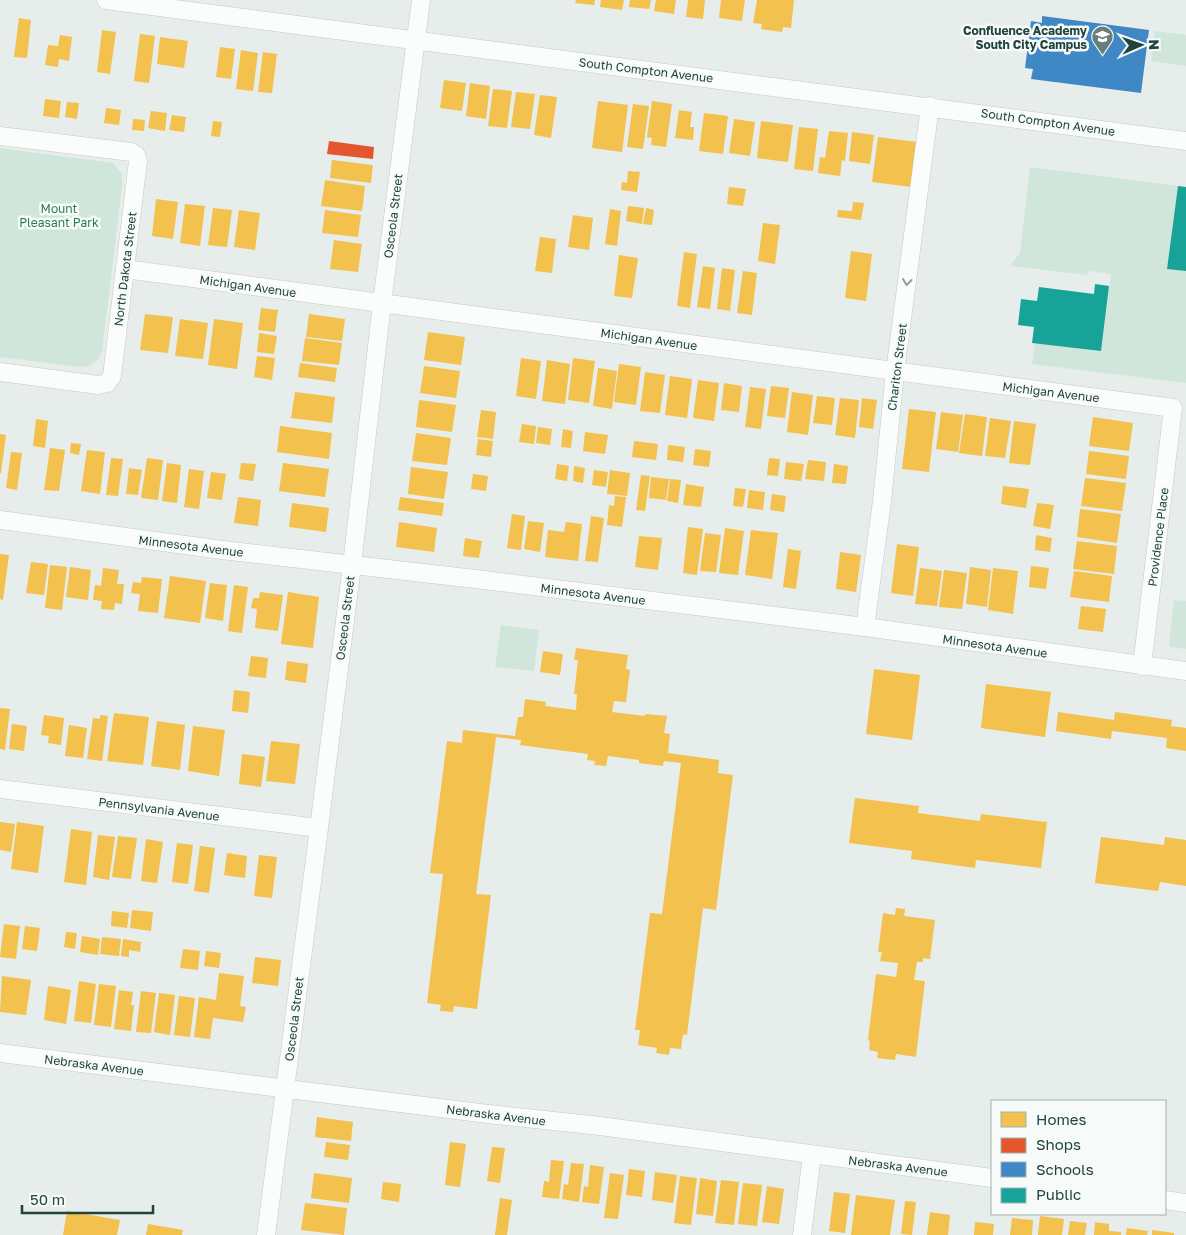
<svg xmlns="http://www.w3.org/2000/svg" width="1186" height="1235" viewBox="0 0 1186 1235" font-family="'Golos Text',sans-serif">
<rect width="100%" height="100%" fill="#e7edeb"/>
<!-- green -->
<path fill="#d0e6da" d="M1155 31 1186 35V66L1151 61Z
M0 148 113 163 122 174V187L102 352C97 363 91 367 79 367L0 357Z
M1030 167 1178 186 1167 268 1186 271V383L1032 364 1035 343 1101 351 1111 274 1088 271 1087 275 1011 266 1012 263 1020 253Z
M1174 600 1186 601V649L1169 647Z
M501 625 539 630 534 671 495 667Z"/>
<!-- homes -->
<path fill="#f2c14e" d="M576 0H595L594 5 575 3Z
M601 0H624L622 10 600 7Z
M630 0H651L649 9 629 7Z
M656 0H676L674 14 654 11Z
M688 0H705L703 19 686 17Z
M721 0H745L742 21 719 18Z
M757 0H794L791 28 783 27 782 32 761 29 762 24 753 23Z
M19 18 31 20 27 58 14 57Z
M102 30 116 32 110 74 97 72Z
M140 34 155 36 149 83 134 81Z
M60 35 72 37 69 61 59 59 58 67 45 65 48 45 58 46Z
M160 37 188 41 184 68 157 64Z
M220 47 235 49 231 79 216 77Z
M241 50 258 53 253 91 236 89Z
M263 52 277 54 272 93 258 92Z
M444 80 466 83 462 111 440 108Z
M470 83 490 86 486 119 466 116Z
M493 89 512 91 507 128 488 126Z
M516 92 535 94 530 129 511 127Z
M540 95 557 97 551 138 534 135Z
M45 99 61 101 59 118 43 116Z
M598 101 628 105 622 152 592 148Z
M652 101 672 104 666 147 651 145 652 138 647 137Z
M67 102 79 103 77 119 65 117Z
M633 104 649 106 643 149 627 147Z
M106 108 121 110 119 125 104 123Z
M679 110 692 112 690 127H694L693 140 675 138Z
M151 111 167 113 165 131 148 128Z
M704 113 728 116 723 154 699 151Z
M172 115 186 117 184 132 169 130Z
M133 119 145 120 144 131 132 130Z
M734 119 755 122 750 156 729 153Z
M213 121 222 122 220 137 211 136Z
M761 121 793 125 788 162 757 158Z
M799 127 818 129 813 171 794 169Z
M829 131 848 133 845 161 842 160 840 176 818 173 820 157 825 158Z
M852 132 874 135 870 164 849 161Z
M878 137 917 142 911 187 872 182Z
M332 160 373 165 371 183 330 178Z
M628 171 640 172 637 192 621 190 622 182 627 183Z
M325 180 365 186 362 211 321 206Z
M729 187 746 189 743 206 727 204Z
M156 199 178 202 173 239 152 236Z
M853 202 864 203 861 220 837 217 838 210 852 211Z
M185 204 205 206 200 246 180 243Z
M628 206 644 208 642 224 626 221Z
M213 208 232 210 227 247 208 245Z
M646 208 654 210 652 225 643 224Z
M610 209 621 211 617 246 605 244Z
M239 210 260 213 255 250 234 247Z
M325 210 361 215 358 237 322 233Z
M573 215 593 218 589 250 568 247Z
M763 223 780 225 775 264 758 261Z
M540 237 556 239 552 273 535 271Z
M334 240 362 244 358 272 330 269Z
M851 251 872 254 866 301 845 298Z
M684 252 697 254 690 308 677 306Z
M619 255 638 258 632 298 614 296Z
M703 266 715 268 710 309 697 307Z
M722 268 735 270 730 311 717 309Z
M743 271 757 273 752 315 737 313Z
M261 308 278 310 275 332 258 330Z
M145 314 173 317 168 353 140 350Z
M309 314 345 319 342 341 306 337Z
M180 319 208 323 203 359 175 356Z
M214 319 243 323 237 369 208 365Z
M428 332 465 337 461 365 424 360Z
M259 333 277 336 274 354 257 352Z
M305 338 342 343 339 365 302 361Z
M257 356 275 358 272 380 254 377Z
M521 358 541 361 536 399 516 396Z
M573 358 595 361 589 403 568 400Z
M547 360 570 364 565 404 542 401Z
M300 363 337 368 335 382 298 377Z
M619 364 641 367 636 405 614 402Z
M424 366 460 371 456 398 420 393Z
M598 368 617 371 612 409 593 406Z
M645 372 665 375 660 413 640 411Z
M670 376 692 379 687 418 665 415Z
M698 380 719 383 714 421 693 418Z
M724 383 742 386 739 412 721 410Z
M771 386 789 388 785 418 767 416Z
M750 387 766 389 761 429 745 427Z
M295 392 335 397 332 423 291 418Z
M792 392 813 395 808 435 787 432Z
M817 396 835 398 832 425 813 423Z
M840 398 859 400 855 438 835 435Z
M862 398 877 400 873 429 859 427Z
M419 400 456 405 452 432 416 427Z
M909 409 936 412 929 472 902 469Z
M481 410 496 412 493 439 477 437Z
M941 412 963 415 958 452 936 449Z
M965 414 987 417 982 456 959 453Z
M1093 417 1133 423 1129 451 1089 446Z
M990 418 1011 421 1005 458 985 456Z
M36 419 48 421 45 448 33 446Z
M1014 421 1036 424 1030 465 1009 463Z
M522 424 536 426 534 444 519 442Z
M280 426 332 433 329 459 277 452Z
M538 427 552 429 550 445 536 443Z
M563 429 573 431 571 448 561 447Z
M585 432 608 435 605 454 583 451Z
M416 433 451 438 447 465 412 461Z
M0 434 6 435 1 473H0Z
M478 439 493 441 491 457 476 455Z
M634 441 658 444 656 460 632 457Z
M71 443 81 444 79 455 70 453Z
M668 445 685 447 683 462 667 460Z
M50 448 65 450 59 491 44 490Z
M695 449 711 451 709 467 693 465Z
M87 450 105 452 100 494 81 491Z
M1089 451 1129 456 1126 479 1086 474Z
M11 452 22 453 17 490 6 488Z
M111 458 123 459 118 496 106 495Z
M147 458 163 460 158 500 141 498Z
M769 458 780 459 778 476 767 475Z
M808 460 826 462 824 481 805 479Z
M786 462 804 464 801 481 784 479Z
M167 463 181 465 177 503 162 501Z
M241 463 256 464 253 481 239 479Z
M283 463 329 469 325 497 279 491Z
M557 464 569 466 567 481 555 479Z
M834 464 848 466 846 484 832 483Z
M574 466 585 468 583 483 573 481Z
M411 467 448 472 444 499 408 494Z
M129 468 142 470 138 495 126 494Z
M189 469 204 471 199 509 184 507Z
M594 470 608 472 606 487 592 485Z
M610 470 630 473 627 496 607 494Z
M211 472 226 474 222 500 207 498Z
M473 474 488 476 486 491 471 489Z
M641 475 650 476 645 511 636 510Z
M651 477 669 479 666 500 649 498Z
M1085 478 1126 483 1122 511 1081 506Z
M670 479 681 480 678 503 667 501Z
M686 484 704 487 701 507 683 505Z
M1003 486 1029 489 1026 508 1001 504Z
M735 488 746 489 743 507 733 506Z
M749 490 765 492 763 510 747 508Z
M772 494 786 496 784 512 770 510Z
M615 496 626 497 622 527 607 525 609 505 614 506Z
M238 497 261 500 258 526 234 523Z
M400 497 444 503 442 516 398 510Z
M292 503 329 508 326 532 289 527Z
M1037 503 1054 505 1050 529 1033 526Z
M1080 509 1121 514 1117 543 1077 537Z
M512 514 525 516 521 550 507 548Z
M591 516 604 518 598 562 585 561Z
M528 521 544 523 540 552 524 549Z
M399 522 437 528 434 552 396 547Z
M566 522 582 524 578 561 545 557 548 530 564 532Z
M688 527 703 529 697 575 683 573Z
M725 528 744 531 738 575 719 573Z
M751 530 778 533 772 579 745 575Z
M705 533 721 535 716 572 700 571Z
M1036 535 1052 538 1050 552 1035 550Z
M639 536 662 538 658 570 635 567Z
M465 538 482 541 479 558 463 556Z
M1077 541 1117 546 1114 574 1073 569Z
M897 544 919 547 913 596 891 593Z
M788 549 801 551 796 589 783 587Z
M840 552 861 555 856 592 836 589Z
M0 554 9 555 3 600 0 599Z
M31 562 48 564 44 595 26 593Z
M50 565 67 567 62 610 45 608Z
M1031 566 1049 568 1046 589 1029 587Z
M70 567 91 570 88 600 66 597Z
M970 567 991 570 987 607 966 604Z
M103 568 119 570 117 584H124L122 604 115 603 114 610 101 609 102 601 93 600 95 585 101 586Z
M920 568 942 571 937 606 915 604Z
M993 568 1018 571 1013 614 988 610Z
M944 570 967 573 962 609 939 607Z
M1074 571 1112 576 1109 602 1070 597Z
M170 576 206 581 200 623 164 618Z
M142 577 162 579 158 613 138 611 140 594 131 593 133 582 141 583Z
M210 583 227 585 223 621 205 618Z
M234 585 248 587 242 633 228 631Z
M260 592 283 595 278 631 255 628 257 609 251 608 253 598H259Z
M288 592 319 597 313 648 281 644Z
M1081 606 1106 609 1103 632 1078 629Z
M576 648 628 655 626 669 630 670 626 702 614 701 612 712 645 716V714L667 716 664 733 670 734 668 753 719 760 718 773 733 775 716 910 703 908 687 1035 683 1034 681 1049 670 1048 669 1055 656 1053 657 1048 638 1045 640 1030H635L650 913 662 914 681 763 664 761 663 766 639 763V760L608 756 606 766 594 765 595 761 587 760 588 754 520 745 521 740 496 737 476 894 491 895 477 1009 454 1006 453 1012 440 1011 441 1005 427 1003 443 874 430 873 447 741 462 743 463 730 515 736 518 717H523L525 699 546 702 545 706 576 710 577 694H574L578 660H574Z
M543 651 563 654 560 675 540 672Z
M251 656 268 658 266 678 248 676Z
M287 661 308 664 306 683 285 680Z
M874 669 920 675 912 740 866 734Z
M986 684 1051 692 1045 737 981 728Z
M234 690 250 692 248 713 232 711Z
M0 708 10 709 5 750 0 749Z
M1058 712 1114 720 1115 712 1172 720 1171 726 1186 728V751L1166 748 1167 738 1112 731 1111 739 1056 731Z
M114 713 149 717 143 765 107 761Z
M44 715 64 718 61 745 48 743 49 736 41 735Z
M100 715 108 716 102 761 87 759 93 718 100 719Z
M157 721 185 725 180 770 151 766Z
M12 724 27 726 24 751 9 749Z
M69 725 87 728 83 758 65 756Z
M193 726 225 730 219 776 188 771Z
M271 741 300 744 295 784 266 781Z
M242 754 265 757 261 787 239 784Z
M855 798 919 806 918 813 980 821 981 814 1047 822 1041 868 976 860 975 868 911 859 912 851 849 843Z
M0 822 15 824 11 852 0 850Z
M17 822 44 826 38 873 11 869Z
M71 829 92 832 86 885 64 882Z
M98 835 115 837 109 880 93 877Z
M118 836 137 838 131 879 112 877Z
M1101 837 1164 845 1165 837 1186 840V886L1160 882 1158 891 1095 883Z
M146 839 163 842 157 883 141 881Z
M177 843 193 845 188 884 172 882Z
M200 846 215 848 209 893 194 891Z
M227 853 247 856 245 878 224 875Z
M259 855 277 857 272 898 254 896Z
M896 908 905 909 904 916 935 920 930 959 923 958V962H917L914 980 925 981 916 1057 896 1054 895 1060 877 1058 878 1052 869 1050 870 1041 868 1040 876 974 896 977 898 963 880 961 882 952H878L883 913 895 915Z
M132 910 153 912 151 931 130 928Z
M112 911 129 913 127 928 111 926Z
M4 924 20 926 16 959 0 957Z
M25 926 40 928 37 951 22 949Z
M66 932 77 933 75 949 64 947Z
M82 936 100 939 98 955 80 952Z
M102 937 121 939 119 956 100 954Z
M123 939 141 942 140 952 129 950V957L121 956Z
M183 949 200 951 198 970 180 968Z
M206 951 221 953 219 968 204 966Z
M255 957 281 960 278 986 252 983Z
M219 973 244 976 240 1006 246 1007 243 1022 213 1018 210 1039 194 1037 199 997 216 1000Z
M2 976 31 980 26 1015 0 1012Z
M79 981 96 984 91 1023 74 1021Z
M99 984 116 986 111 1027 94 1025Z
M48 986 71 990 66 1024 44 1020Z
M119 990 133 992 131 1005H134L131 1031 114 1029Z
M141 991 156 993 151 1033 136 1032Z
M159 993 175 995 170 1035 154 1032Z
M179 996 195 998 190 1037 174 1035Z
M317 1117 353 1122 351 1141 315 1137Z
M326 1142 350 1145 348 1160 324 1157Z
M450 1142 466 1144 460 1187 445 1185Z
M492 1147 505 1148 500 1183 487 1181Z
M551 1160 564 1161 559 1199 542 1197 544 1181 549 1182Z
M571 1163 584 1164 579 1202 562 1199 564 1184 568 1185Z
M590 1165 604 1167 599 1204 582 1202 584 1186 588 1187Z
M629 1169 645 1171 642 1197 626 1195Z
M655 1172 677 1175 673 1203 652 1200Z
M314 1173 352 1178 349 1203 311 1198Z
M610 1173 624 1175 618 1219 604 1218Z
M680 1176 697 1178 691 1225 674 1223Z
M700 1178 717 1181 713 1216 696 1214Z
M721 1180 739 1182 734 1225 715 1223Z
M383 1182 401 1184 399 1202 381 1199Z
M743 1183 762 1185 757 1226 738 1224Z
M767 1186 784 1189 779 1224 762 1222Z
M834 1192 850 1194 845 1233 829 1231Z
M856 1195 895 1200 890 1235H851Z
M500 1198 512 1200 507 1235H495Z
M905 1201 916 1202 912 1235 901 1234Z
M305 1203 347 1208 344 1235 301 1230Z
M67 1211 120 1220 117 1235H63Z
M930 1212 950 1215 948 1235H927Z
M1040 1216 1064 1219 1062 1235H1038Z
M1012 1218 1033 1220 1032 1235H1010Z
M1070 1221 1087 1223 1085 1235H1068Z
M975 1222 994 1224 993 1235H974Z
M1095 1222 1109 1224V1231L1121 1232V1235H1094Z
M148 1224 183 1230 182 1235H146Z
M1127 1228 1148 1231 1147 1235H1126Z
M1152 1230 1174 1233V1235H1152Z"/>
<!-- shops -->
<path fill="#e4572e" d="M329 141 374 147 373 159 327 154Z"/>
<!-- schools -->
<path fill="#3f88c5" d="M1042 16 1149 30 1141 93 1031 79 1033 69 1025 68 1031 21 1042 23Z"/>
<!-- public -->
<path fill="#17a398" d="M1178 186 1186 187V271L1167 269Z
M1095 284 1109 286 1101 351 1032 343 1034 327 1018 325 1021 299 1037 301 1039 287 1094 294Z"/>
<g fill="none" stroke-linecap="round" stroke-linejoin="round">
<defs>
<path id="minor" d="M106 0 1186 141
M0 136 131 152 136 155 138 161 112 376 107 383 98 385 0 372
M125 269 1173 408 1142 666
M0 520 222 550 484 580 865 627 1186 671
M865 627 882 501 895 372 930 106
M0 789 319 828
M0 1053 488 1114 600 1126 992 1178
M1165 1200 1186 1203
M266 1235 319 828 352 565 382 303 421 0
M802 1235 812 1155"/>
</defs>
<!-- minor casing -->
<use href="#minor" stroke="#c4cac8" stroke-width="19"/>
<!-- minor -->
<use href="#minor" stroke="#fbfcfc" stroke-width="18"/>
</g>
<!-- one-way arrows -->
<defs><path id="oneway-chevron" d="M-2-3.5L2.5 0L-2 3.5" fill="none" stroke-width="1.6" stroke-linecap="round" stroke-linejoin="round" transform="scale(1.25)"/></defs>
<use stroke="#8e9f9d" href="#oneway-chevron" transform="translate(907 282) rotate(97)"/>
<!-- icons -->
<defs>
<symbol id="school-pin" viewBox="-11 -11 22 30"><path d="M0 17L-7.5 6A9.5 9.5 0 1 1 7.5 6Z" fill="#677e7b" stroke="#f6fbf9"/><path d="M0-5L7-2L0 1L-7-2ZM-4 1L0 2.5L4 1V4Q0 6-4 4Z" fill="#fff"/></symbol>
</defs>
<g fill-rule="evenodd">
<use href="#school-pin" x="1090" y="24" width="25" height="34"/>
</g>
<g text-anchor="middle" dominant-baseline="central" stroke-width="5" stroke-linejoin="round" paint-order="stroke">
<!-- poi labels -->
<g font-size="12" font-weight="bold" fill="#22423e" stroke="#f6fbf9" text-anchor="end">
<text x="1087" y="30">Confluence Academy<tspan x="1087" dy="14">South City Campus</tspan></text>
</g>
<!-- street labels -->
<g font-size="12" fill="#22423e" stroke="#f6fbf9">
<text transform="translate(646 70) rotate(7)">South Compton Avenue</text>
<text transform="translate(1048 122) rotate(8)">South Compton Avenue</text>
<text transform="translate(393 216) rotate(-83)">Osceola Street</text>
<text transform="translate(125 269) rotate(-83)">North Dakota Street</text>
<text transform="translate(248 286) rotate(8)">Michigan Avenue</text>
<text transform="translate(649 339) rotate(8)">Michigan Avenue</text>
<text transform="translate(897 367) rotate(-83)">Chariton Street</text>
<text transform="translate(1051 392) rotate(7)">Michigan Avenue</text>
<text transform="translate(1158 537) rotate(-83)">Providence Place</text>
<text transform="translate(191 546) rotate(7)">Minnesota Avenue</text>
<text transform="translate(593 594) rotate(7)">Minnesota Avenue</text>
<text transform="translate(345 618) rotate(-83)">Osceola Street</text>
<text transform="translate(995 646) rotate(8)">Minnesota Avenue</text>
<text transform="translate(159 809) rotate(7)">Pennsylvania Avenue</text>
<text transform="translate(294 1019) rotate(-83)">Osceola Street</text>
<text transform="translate(94 1065) rotate(7)">Nebraska Avenue</text>
<text transform="translate(496 1115) rotate(7)">Nebraska Avenue</text>
<text transform="translate(898 1166) rotate(7)">Nebraska Avenue</text>
</g>
<!-- park labels -->
<g font-size="12" fill="#2a7c55" stroke="#f6fbf9">
<text x="59" y="208">Mount<tspan x="59" dy="14">Pleasant Park</tspan></text>
</g>
</g>
<!-- legend -->
<rect x="991" y="1100" width="175" height="115" fill="#f6fbf9" stroke="#a1b1ae"/>
<rect x="1001" y="1112" width="25" height="15" fill="#f2c14e" stroke="#a1b1ae"/>
<text x="1036" y="1125" font-size="15" fill="#22423e">Homes</text>
<rect x="1001" y="1138" width="25" height="15" fill="#e4572e" stroke="#a1b1ae"/>
<text x="1036" y="1150" font-size="15" fill="#22423e">Shops</text>
<rect x="1001" y="1162" width="25" height="15" fill="#3f88c5" stroke="#a1b1ae"/>
<text x="1036" y="1175" font-size="15" fill="#22423e">Schools</text>
<rect x="1001" y="1188" width="25" height="15" fill="#17a398" stroke="#a1b1ae"/>
<text x="1036" y="1200" font-size="15" fill="#22423e">Public</text>
<!-- north arrow -->
<g transform="translate(1141 45) rotate(88)" stroke="#f6fbf9" stroke-width="4" paint-order="stroke">
<path d="M0-4L9 19L0 12L-9 19Z" fill="#22423e"/>
<text y="-8" font-size="14" font-weight="bold" text-anchor="middle" fill="#22423e">N</text>
</g>
<!-- scale -->
<path d="M22 1205v8h131v-8" fill="none" stroke="#22423e" stroke-width="2.5"/>
<text x="30" y="1205" font-size="15" fill="#22423e" stroke="#f6fbf9" stroke-width="4" paint-order="stroke">50 m</text>
</svg>
